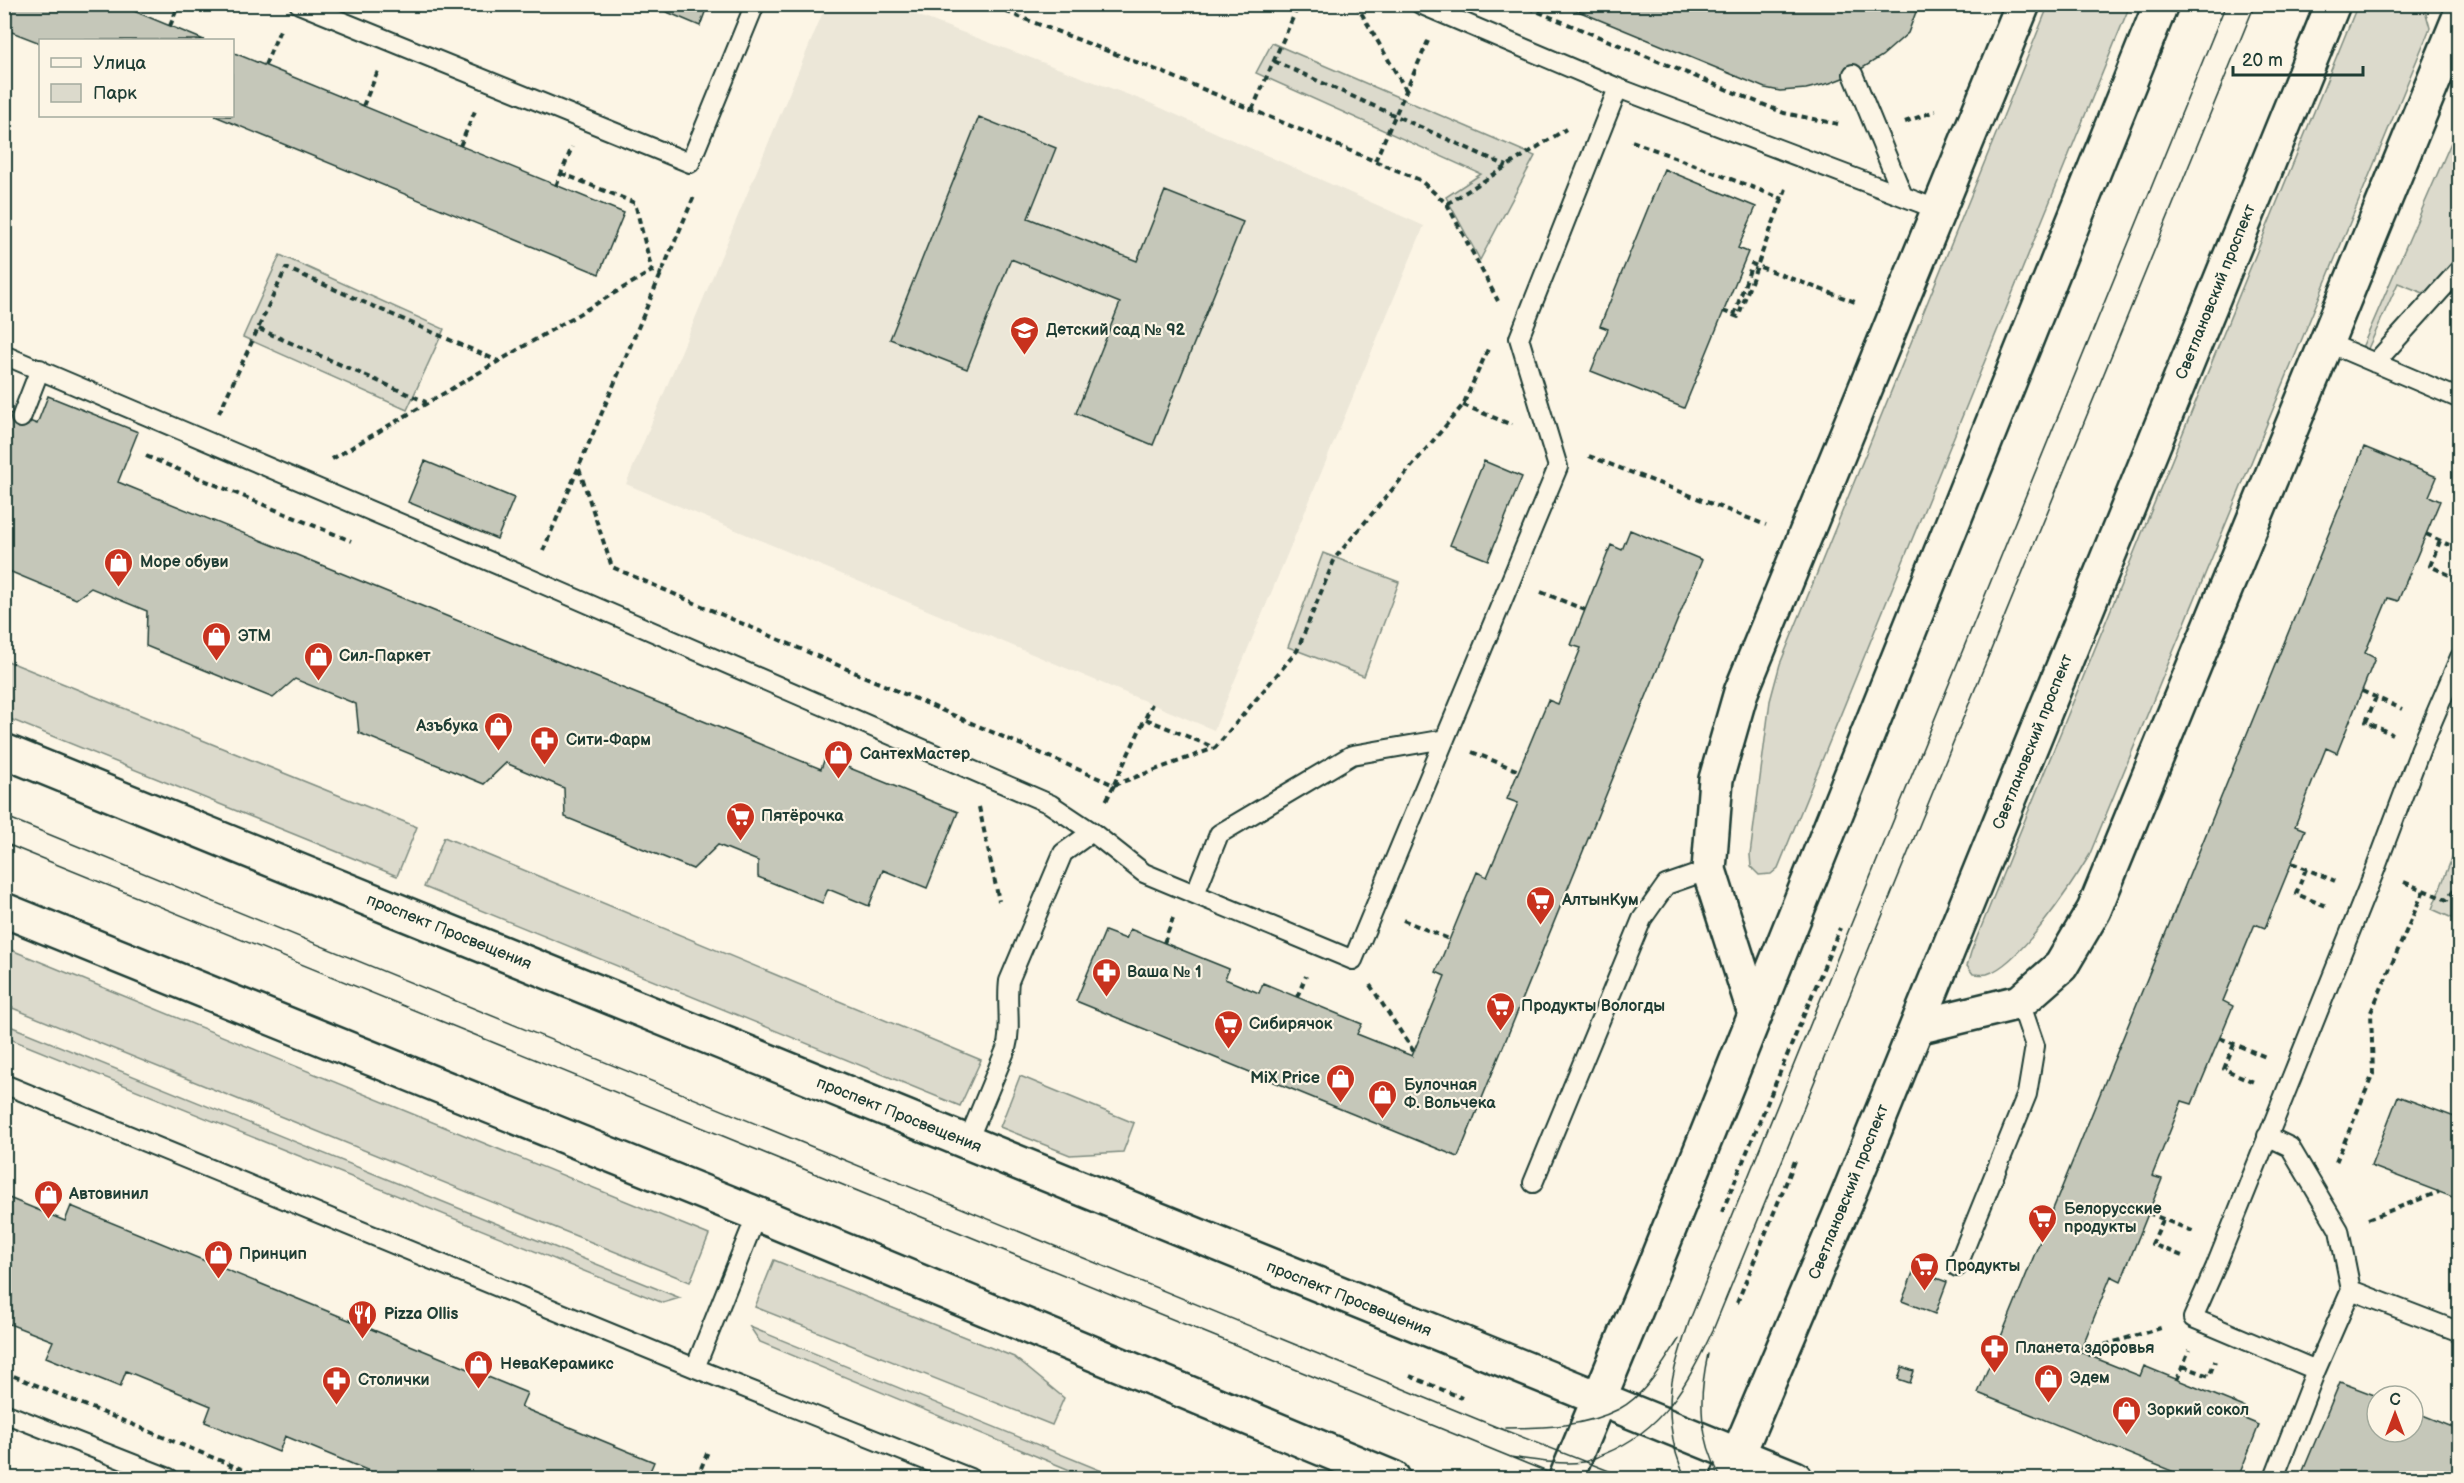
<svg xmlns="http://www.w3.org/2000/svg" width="2464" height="1483" viewBox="0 0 2464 1483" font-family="'Balsamiq Sans',sans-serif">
<rect width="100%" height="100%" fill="#fcf5e5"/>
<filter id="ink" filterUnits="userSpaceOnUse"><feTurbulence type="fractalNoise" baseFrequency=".0167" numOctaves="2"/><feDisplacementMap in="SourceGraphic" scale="12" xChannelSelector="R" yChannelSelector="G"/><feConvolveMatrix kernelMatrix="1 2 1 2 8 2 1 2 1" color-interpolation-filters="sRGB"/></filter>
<g filter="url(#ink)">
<!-- built -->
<path fill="#ece7d8" d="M826 5H890L1150 103 1424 226 1214 730 626 484Z"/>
<!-- green -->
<path fill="#dcdacc" stroke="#7e8c80" stroke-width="1.5" d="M2049 4 2130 5 1778 868 1771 874 1759 875 1751 867 1750 855 1770 701 1780 664Z
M2358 4 2420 5 2425 10 2430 28 2089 856C2071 886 2020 964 1987 974 1983 975 1977 974 1973 974L1967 966 1971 952Z
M1272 43 1535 156 1480 260 1446 197 1481 174 1256 73Z
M2459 124V259L2426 294 2398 283 2366 353 2361 350Z
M280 255 444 329 407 410 243 337Z
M1323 553 1399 582 1364 676 1288 647Z
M5 660 417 827 397 876 5 717Z
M444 837 981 1060 960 1106 424 887Z
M2459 840V921L2432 909Z
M4 947 709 1235 690 1282 5 1005Z
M4 1024H5L680 1298 663 1303 5 1037Z
M1020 1076 1134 1123 1123 1152 1070 1155 1000 1127Z
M774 1260 1014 1357 1064 1398 1052 1425 755 1307Z
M750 1327 1119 1478H1089L760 1342Z"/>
<!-- building -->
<path fill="#c5c7b9" stroke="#1f3d34" stroke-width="1.5" d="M4 4H117L204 40H40V43L4 29Z
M648 4H708L700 26Z
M1561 4H1919L1908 33 1882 56 1853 74 1830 83 1806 89 1780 91 1765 88Z
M232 52 624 213 599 274 215 116H232Z
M979 117 1056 148 1028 218 1137 261 1165 191 1243 222 1153 445 1076 413 1120 303 1011 259 967 369 890 339Z
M1664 169 1756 207 1738 248 1748 252 1684 408 1591 371 1608 329 1600 326Z
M48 396 138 432 118 482 821 769 825 758 958 812 927 888 883 870 869 906 828 889 822 903 758 877V861L718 845 693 869 565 817 564 788 506 763 484 784 359 733 356 704 295 679 273 698 146 646 147 611 91 588 76 599 4 569 6 499 4 498V411L37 424Z
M4 397 10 399 4 411Z
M2364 447 2437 477 2429 496 2440 501 2398 601 2388 598 2365 653 2375 658 2337 753 2326 748 2295 826 2305 830 2265 928 2255 924 2223 1001 2233 1006 2192 1104 2182 1101 2152 1176 2162 1179 2121 1281 2111 1276 2080 1352 2140 1376 2144 1366 2244 1407 2240 1417 2259 1425 2238 1478H2189L1978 1393Z
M425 461 514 498 497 539 408 502Z
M1484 461 1522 477 1488 560 1450 545Z
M1630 530 1702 560 1458 1157 1076 1001 1105 931 1126 939 1130 929 1229 969 1225 979 1259 993 1263 983 1362 1024 1357 1034 1412 1056 1445 976 1436 972 1477 872 1487 877 1518 803 1507 799 1548 700 1558 704 1581 648 1571 645 1611 545 1622 550Z
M2398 1096 2460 1119V1200L2371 1166Z
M4 1196 65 1221 71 1206 527 1393 521 1407 654 1462 647 1478H372L374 1473 285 1436 279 1452 205 1422 211 1406 126 1371 120 1387 46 1357 53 1341 4 1322Z
M1914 1270 1947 1282 1935 1314 1902 1301Z
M1902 1367 1914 1371 1910 1383 1898 1379Z
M2340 1382 2377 1396V1432H2413V1411L2460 1430V1478H2300Z"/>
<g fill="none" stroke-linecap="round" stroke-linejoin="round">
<defs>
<path id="service" d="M299 4 690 163 755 4
M1420 4 1618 88 1939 210
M1853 74 1903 196
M2326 342 2460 399
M4 355 531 579 1050 804 1092 832 1144 873 1353 960 1558 467 1519 338 1618 88
M2375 363 2460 269
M21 418 40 369
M1195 894 1219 834 1352 755 1445 739
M4 1084 695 1368 970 1478
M2267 1136 2290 1147 2339 1230 2351 1290
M967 1143 1006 1049C1012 1027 1006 1004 1009 981L1063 853 1092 832
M1533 1183 1642 919 1666 885 1709 870
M1957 1267 2027 1094 2035 1046 2020 1002
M695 1368 757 1214
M2316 1370 2193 1318 2215 1268 2375 870 2421 748 2460 657
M4 1413 169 1478
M2274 1478 2316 1370 2351 1290 2460 1332"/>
<path id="minor" d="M1755 1014 1709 870 1716 779 1741 692 2023 4
M1917 1027 2020 1002 2061 966 2094 910 2460 16"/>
<path id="secondary" d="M4 751 1795 1478
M4 910 757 1214 1393 1478
M1566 1478 1653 1269 2161 4
M1728 1478 1847 1198 2333 4"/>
</defs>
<!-- service casing -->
<use href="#service" stroke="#1f3d34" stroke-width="22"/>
<!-- minor casing -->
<use href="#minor" stroke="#1f3d34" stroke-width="38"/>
<!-- secondary casing -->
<use href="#secondary" stroke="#1f3d34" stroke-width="38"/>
<!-- path -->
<path stroke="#1f3d34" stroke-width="4" stroke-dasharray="6 4.5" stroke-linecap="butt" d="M986 4 1162 72 1420 180 1447 204 1498 301
M1356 4 1406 90
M1519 4 1784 113 1838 124
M1001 10 1003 4
M170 26 179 4
M1274 61 1507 166
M265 65 280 30
M363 106 378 71
M1252 110 1299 4
M1905 122 1935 111
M1632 141 1783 199
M460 146 475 111
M1375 161 1428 41
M561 173 635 203 652 271
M556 186 572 147
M1447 204 1566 129
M1723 311 1738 317 1787 186
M1734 315 1752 264 1858 303
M259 329 426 402
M1463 405 1512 425
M219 413 286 268 498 361
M146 456 351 541
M1589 456 1766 525
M332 459 652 271 662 274
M579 469 612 567 1114 785 1105 803
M2426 534 2460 550
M2440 541 2430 566 2460 580
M543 551 695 194
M1541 592 1585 610
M2362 691 2402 709
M2376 697 2366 722 2392 734
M1146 719 1215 748 1297 651 1335 558 1463 405 1488 349
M1472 752 1519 771
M1114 784 1152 704
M1114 785 1215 748
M979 807 999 901
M2292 863 2335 881
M2306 869 2296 894 2326 906
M2404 882 2447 900 2460 882
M1403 920 1449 939
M1164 943 1173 918
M1370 985 1414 1052
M1297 997 1306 976
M2220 1038 2266 1057
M2234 1044 2224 1069 2256 1083
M2336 1162 2373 1074 2371 1012 2424 890
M1722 1212 1840 928
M2148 1213 2195 1232
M2368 1219 2439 1192
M2163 1220 2152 1244 2185 1257
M1737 1303 1795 1161
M2090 1357 2094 1348 2164 1327
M2183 1366 2209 1376 2215 1361
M4 1372 263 1478
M1410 1376 1462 1398
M2177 1380 2189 1350
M226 1478 231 1466
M697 1478 709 1449"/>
<!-- service -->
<use href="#service" stroke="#fcf5e5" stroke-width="18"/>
<!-- minor -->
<use href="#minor" stroke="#fcf5e5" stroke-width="33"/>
<!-- secondary -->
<use href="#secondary" stroke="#fcf5e5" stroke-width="33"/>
<!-- tram -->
<path stroke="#1f3d34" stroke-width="1.5" d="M4 816 1499 1428 1627 1478
M4 843 1562 1478
M1708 1354C1698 1399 1699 1437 1721 1478
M1505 1428C1543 1428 1584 1427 1619 1409 1646 1395 1663 1363 1679 1339
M1510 1457C1533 1460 1559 1465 1583 1462 1590 1461 1598 1456 1604 1454 1663 1430 1687 1385 1713 1330L2255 4
M1686 1478C1670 1448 1666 1405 1674 1372 1678 1355 1684 1338 1689 1322L2226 4"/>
</g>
</g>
<!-- icons -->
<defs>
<symbol id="school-pin" viewBox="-11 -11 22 30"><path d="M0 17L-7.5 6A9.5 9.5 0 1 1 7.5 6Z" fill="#c8321e" stroke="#fcf5e5"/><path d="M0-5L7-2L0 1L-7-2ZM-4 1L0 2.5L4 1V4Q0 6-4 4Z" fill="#fff"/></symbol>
<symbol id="shop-pin" viewBox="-11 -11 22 30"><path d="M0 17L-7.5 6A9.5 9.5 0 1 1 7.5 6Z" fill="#c8321e" stroke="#fcf5e5"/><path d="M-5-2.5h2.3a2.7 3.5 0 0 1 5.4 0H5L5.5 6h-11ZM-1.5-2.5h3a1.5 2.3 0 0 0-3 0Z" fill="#fff"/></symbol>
<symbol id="pharmacy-pin" viewBox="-11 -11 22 30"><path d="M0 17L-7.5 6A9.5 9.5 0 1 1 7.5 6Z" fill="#c8321e" stroke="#fcf5e5"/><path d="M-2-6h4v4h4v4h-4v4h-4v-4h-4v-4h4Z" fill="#fff"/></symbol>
<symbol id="supermarket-pin" viewBox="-11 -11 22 30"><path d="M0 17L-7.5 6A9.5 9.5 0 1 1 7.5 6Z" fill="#c8321e" stroke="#fcf5e5"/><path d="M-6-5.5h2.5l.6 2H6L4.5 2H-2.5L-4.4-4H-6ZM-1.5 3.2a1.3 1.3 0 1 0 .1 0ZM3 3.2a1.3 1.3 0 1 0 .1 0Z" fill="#fff"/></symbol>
<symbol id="restaurant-pin" viewBox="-11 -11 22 30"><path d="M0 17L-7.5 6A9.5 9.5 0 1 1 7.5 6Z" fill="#c8321e" stroke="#fcf5e5"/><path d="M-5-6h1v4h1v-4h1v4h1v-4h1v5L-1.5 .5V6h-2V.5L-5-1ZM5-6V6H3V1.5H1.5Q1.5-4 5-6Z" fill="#fff"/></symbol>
</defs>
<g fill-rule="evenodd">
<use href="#school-pin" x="1008" y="314" width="33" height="45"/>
<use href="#shop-pin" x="102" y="546" width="33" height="45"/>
<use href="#shop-pin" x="200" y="620" width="33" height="45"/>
<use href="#shop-pin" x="302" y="640" width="33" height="45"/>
<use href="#shop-pin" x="482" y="710" width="33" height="45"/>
<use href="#pharmacy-pin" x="528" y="724" width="33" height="45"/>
<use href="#shop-pin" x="822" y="738" width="33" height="45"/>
<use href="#supermarket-pin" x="724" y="800" width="33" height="45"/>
<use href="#supermarket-pin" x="1524" y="884" width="33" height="45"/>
<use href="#pharmacy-pin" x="1090" y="956" width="33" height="45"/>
<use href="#supermarket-pin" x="1484" y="990" width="33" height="45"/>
<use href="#supermarket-pin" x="1212" y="1008" width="33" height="45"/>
<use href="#shop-pin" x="1324" y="1062" width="33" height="45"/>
<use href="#shop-pin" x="1366" y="1078" width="33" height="45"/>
<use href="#shop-pin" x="32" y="1178" width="33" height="45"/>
<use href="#supermarket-pin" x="2026" y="1202" width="33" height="45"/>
<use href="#shop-pin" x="202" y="1238" width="33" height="45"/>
<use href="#supermarket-pin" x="1908" y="1250" width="33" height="45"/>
<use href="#restaurant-pin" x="346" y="1298" width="33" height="45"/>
<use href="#pharmacy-pin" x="1978" y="1332" width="33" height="45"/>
<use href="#shop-pin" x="462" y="1348" width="33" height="45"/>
<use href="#shop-pin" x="2032" y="1362" width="33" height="45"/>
<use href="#pharmacy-pin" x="320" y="1364" width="33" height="45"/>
<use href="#shop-pin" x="2110" y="1394" width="33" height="45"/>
</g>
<g text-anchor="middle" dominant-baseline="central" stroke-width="4.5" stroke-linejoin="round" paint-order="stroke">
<!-- street labels -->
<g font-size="16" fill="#1f3d34" stroke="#fcf5e5">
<text transform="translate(2216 292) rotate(-68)">Светлановский проспект</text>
<text transform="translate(2033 742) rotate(-68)">Светлановский проспект</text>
<text transform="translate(449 932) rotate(22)">проспект Просвещения</text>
<text transform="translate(899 1115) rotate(22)">проспект Просвещения</text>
<text transform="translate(1849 1192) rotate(-68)">Светлановский проспект</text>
<text transform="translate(1349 1299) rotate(22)">проспект Просвещения</text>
</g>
<!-- poi labels -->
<g font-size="16" font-weight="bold" fill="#1f3d34" stroke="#fcf5e5" text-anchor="start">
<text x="1046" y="330">Детский сад № 92</text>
<text x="140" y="562">Море обуви</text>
<text x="238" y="636">ЭТМ</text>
<text x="339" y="656">Сил-Паркет</text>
<text x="478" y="726" text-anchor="end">Азъбука</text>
<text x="566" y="740">Сити-Фарм</text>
<text x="860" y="754">СантехМастер</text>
<text x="761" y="816">Пятёрочка</text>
<text x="1562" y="900">АлтынКум</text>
<text x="1127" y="972">Ваша № 1</text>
<text x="1521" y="1006">Продукты Вологды</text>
<text x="1249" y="1024">Сибирячок</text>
<text x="1320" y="1078" text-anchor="end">MiX Price</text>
<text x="1404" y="1085">Булочная<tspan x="1404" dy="18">Ф. Вольчека</tspan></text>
<text x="69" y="1194">Автовинил</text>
<text x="2064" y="1209">Белорусские<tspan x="2064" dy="18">продукты</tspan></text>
<text x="239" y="1254">Принцип</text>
<text x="1945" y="1266">Продукты</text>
<text x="384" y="1314">Pizza Ollis</text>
<text x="2015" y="1348">Планета здоровья</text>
<text x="500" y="1364">НеваКерамикс</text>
<text x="2070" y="1378">Эдем</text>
<text x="358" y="1380">Столички</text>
<text x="2147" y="1410">Зоркий сокол</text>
</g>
</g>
<!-- margin -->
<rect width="2464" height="1483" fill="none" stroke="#fcf5e5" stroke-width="24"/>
<rect x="12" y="12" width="2440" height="1459" fill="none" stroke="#1f3d34" stroke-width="2" filter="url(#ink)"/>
<!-- legend -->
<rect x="39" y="39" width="195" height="78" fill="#fcf5e5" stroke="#a4ab9e" stroke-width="1.5"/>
<rect x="51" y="58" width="30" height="9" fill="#fcf5e5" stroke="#a4ab9e" stroke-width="1.5"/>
<text x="93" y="69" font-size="18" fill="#1f3d34">Улица</text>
<rect x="51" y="84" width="30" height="18" fill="#dcdacc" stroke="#a4ab9e" stroke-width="1.5"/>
<text x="93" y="99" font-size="18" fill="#1f3d34">Парк</text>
<!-- north arrow -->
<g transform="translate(2395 1414)"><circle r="28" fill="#fcf5e5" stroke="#a4ab9e" stroke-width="1.5"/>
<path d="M0-4.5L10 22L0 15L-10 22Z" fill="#c8321e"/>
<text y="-9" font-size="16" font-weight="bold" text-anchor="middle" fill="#1f3d34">С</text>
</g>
<!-- scale -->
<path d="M2233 66v9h130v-9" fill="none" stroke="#1f3d34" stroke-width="3"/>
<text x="2242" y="66" font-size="18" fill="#1f3d34" stroke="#fcf5e5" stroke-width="4.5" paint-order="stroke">20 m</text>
</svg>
